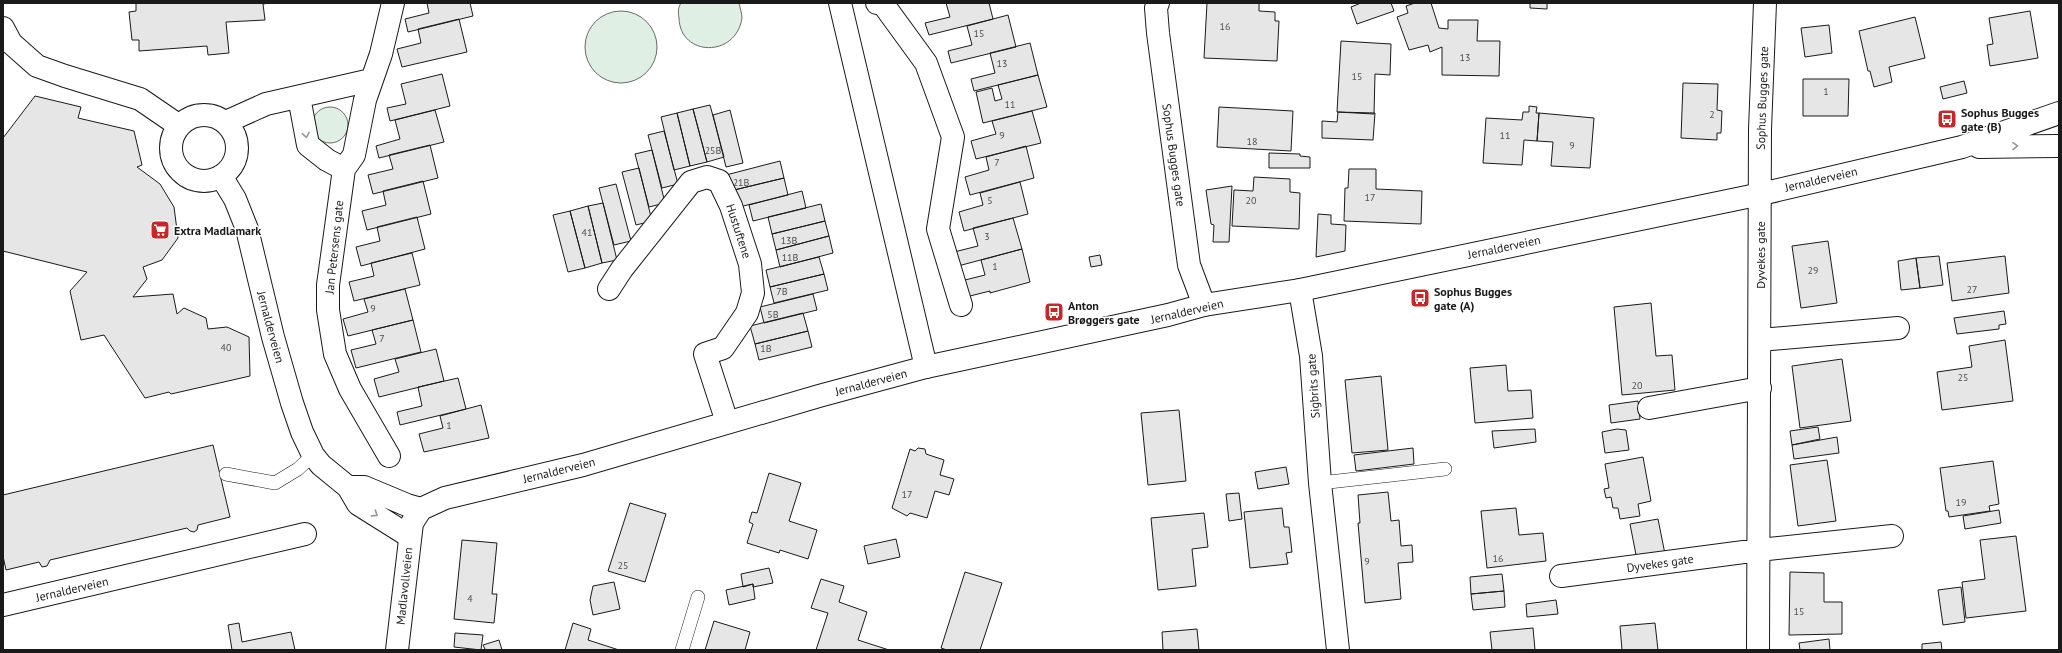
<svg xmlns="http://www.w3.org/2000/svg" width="2062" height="653" viewBox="0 0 2062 653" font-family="'PT Sans',sans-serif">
<rect width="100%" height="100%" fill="#fff"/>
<!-- green -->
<path fill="#e0efe3" stroke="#6a6a6a" d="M681 3H739C740 8 742 14 742 18 736 58 680 57 679 18 678 12 678 8 681 3Z
M585 47a36 36 0 1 1 72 0a36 36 0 1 1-72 0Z
M312 125a18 18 0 1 1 36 0a18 18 0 1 1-36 0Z"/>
<!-- building -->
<path fill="#e6e6e6" stroke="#1a1a1a" d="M136 3H270L263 4 265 20 226 22 229 53 208 55 207 46 139 51V40H132L129 12 136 11Z
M427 3H470L473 16 408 32 405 19 429 13Z
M946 3H989L993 19 929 35 925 23 950 17Z
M1207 3H1259V11L1275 12V21H1279L1277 61 1204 58Z
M1361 3H1391L1394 11 1357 24 1351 7Z
M1415 3H1431L1439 28 1448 29V20H1478L1477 41H1500L1499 76 1442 75V47L1430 52 1428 45 1409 50 1397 17 1408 13 1406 6Z
M1530 3H1547V9L1530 8Z
M2030 11 2038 58 1990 66 1987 45 1993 44 1989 18Z
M1008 15 1016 47 951 63 948 51 972 45 967 26Z
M1915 17 1925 58 1889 67 1892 82 1874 87 1870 71H1868L1859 31Z
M459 19 467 52 402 67 397 49 421 43 418 29Z
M1829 25 1832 53 1805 57 1801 28Z
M1341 41 1391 44 1390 75 1375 74 1374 114 1337 112Z
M1030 43 1038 75 974 91 971 79 995 73 990 53Z
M442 74 450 106 390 121 387 108 406 104 401 84Z
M1038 75 1047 107 983 123 976 92 992 88 995 101 1002 99 998 85Z
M1803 79H1849L1848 116H1803Z
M1964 81 1967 93 1943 99 1940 87Z
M1683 83 1718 84 1717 110 1722 111 1721 133H1717V140L1681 138Z
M35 96 81 107 78 118 134 131 142 165 137 167 160 184 174 207 178 238 162 260 143 267 147 279 133 297 173 294 177 314 184 308 206 318 208 329 227 327 249 337 250 376 171 394 169 392 145 398 104 335 81 340 70 291 87 272 3 251V138Z
M710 105 724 157 707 162 693 109Z
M1529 106 1537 107 1536 113H1539L1537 141 1524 140 1522 165 1483 163 1486 118 1522 120 1523 112H1529Z
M1219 107 1293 111 1291 151 1217 147Z
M693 109 707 162 690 166 677 113Z
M435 110 444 142 379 158 376 146 400 139 395 120Z
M730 110 743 163 726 167 713 115Z
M1032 111 1041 143 976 159 971 141 996 134 992 121Z
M1338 112 1375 113 1373 140 1322 138V121L1337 122Z
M677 113 690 166 674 170 661 117Z
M1539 113 1594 118 1590 168 1551 166 1553 142 1537 141Z
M664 131 678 184 662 188 648 135Z
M430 145 438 178 373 194 368 175 393 169 389 155Z
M1026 146 1034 178 970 195 965 177 989 170 986 157Z
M652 150 665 203 649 207 635 154Z
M1269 153 1300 154V156L1310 157V168H1269Z
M780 161 784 178 730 191 726 175Z
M639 168 652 221 636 225 622 172Z
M1349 169H1376V189L1422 191 1421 224 1344 221 1345 188H1348Z
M1254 177 1290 179V192L1300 193 1299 229 1232 226 1234 190 1253 191Z
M784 178 788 195 735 208 730 191Z
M423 181 431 214 367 230 362 211 386 205 383 191Z
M1020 182 1028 214 964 231 959 212 983 205 980 193Z
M616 184 631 241 614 245 599 188Z
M1232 186 1229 242H1213L1214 225 1211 224 1206 190Z
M802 191 806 208 753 221 749 205Z
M603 203 617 260 602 263 588 206Z
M821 204 825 221 772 234 768 217Z
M588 206 602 263 585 268 570 211Z
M570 211 585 268 568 272 553 215Z
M1318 214 1331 215V224L1346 225 1345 251 1316 257Z
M417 217 425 249 361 266 356 247 380 241 377 227Z
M1013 218 1022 249 958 266 954 252 978 246 973 228Z
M825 221 829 236 776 250 772 234Z
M829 236 833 253 780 267 776 250Z
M1828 241 1837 303 1801 308 1792 246Z
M1022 249 1030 282 990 293V291L966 297 961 281 985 275 981 260Z
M412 253 420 285 354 301 349 282 374 276 371 263Z
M1100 255 1102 265 1091 267 1089 257Z
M1939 256 1943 285 1920 288 1916 258Z
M2005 256 2009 293 1952 301 1947 263Z
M819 257 824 274 770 287 766 270Z
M1916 258 1920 288 1901 290 1898 261Z
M824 274 828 290 774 303 770 287Z
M405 289 413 320 348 336 343 319 368 312 364 299Z
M813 294 817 310 764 323 760 307Z
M1651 303 1656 356 1672 355 1675 390 1622 395 1614 307Z
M2004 311 2006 324 1999 325V329L1957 334 1954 318Z
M803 313 808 331 755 344 750 326Z
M413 320 421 352 356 368 351 350 376 344 372 330Z
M808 331 812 347 759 360 755 344Z
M2005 340 2013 401 1942 410 1937 372 1972 367 1969 346Z
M436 349 444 381 379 397 374 379 399 372 395 359Z
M1842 359 1851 421 1800 428 1792 366Z
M1506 365 1508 391 1531 390 1533 418 1475 423 1470 368Z
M1381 376 1388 450 1352 453 1345 380Z
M458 378 466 409 400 425 397 412 422 406 418 387Z
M1638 401 1640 419 1611 423 1609 405Z
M481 405 489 438 424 452 419 434 443 428 440 416Z
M1179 410 1186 481 1148 485 1141 413Z
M1818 427 1820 439 1792 445 1790 431Z
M1535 429 1536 442 1494 448 1492 431Z
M1617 429 1626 430 1629 450 1605 453 1602 432Z
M1837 437 1839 453 1794 459 1792 445Z
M213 445 230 517 198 525 197 530 194 532 190 531 187 528 50 560 47 566 42 567 39 562 6 570 3 556V495Z
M918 448 925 449 926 454 944 460 940 475 954 479 949 495 935 491 927 518 910 513 907 516 892 508 910 449 915 451Z
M1413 448 1414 464 1356 471 1354 455Z
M1643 457 1651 501 1638 504 1640 516 1620 519 1618 508H1613L1611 497 1606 498 1604 489 1609 488 1605 464Z
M1827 460 1836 521 1798 526 1790 465Z
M1993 461 1999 504 1989 506 1990 511 1949 517 1948 511H1946L1940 468Z
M1286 467 1289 484 1258 489 1255 472Z
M769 473 801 483 789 521 817 530 808 559 780 550 779 553 747 543 753 524 749 522 752 512 757 513Z
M1388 492 1391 521 1399 520 1401 546 1412 545 1413 562 1398 563 1401 599 1365 603 1358 523H1360L1358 495Z
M1239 493 1242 519 1229 521 1226 494Z
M630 503 666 514 645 582 608 571Z
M1282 508 1284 527H1289L1292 552 1286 553 1288 564 1250 568 1244 512Z
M1516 508 1519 535 1543 533 1546 561 1487 568 1481 511Z
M1999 510 2001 523 1965 529 1963 516Z
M1204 513 1208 547 1192 549 1196 586 1158 590 1151 518Z
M1658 519 1665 554 1637 560 1630 524Z
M2016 536 2026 611 1966 618 1962 582 1985 579 1980 540Z
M896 539 900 557 868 564 864 546Z
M462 540 497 543 492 594H497L494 623 454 619Z
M769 568 773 583 753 587V584L743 587 741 574Z
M965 572 1002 583 980 650H947L941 648Z
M1790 572 1824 573V602H1842V634L1789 635Z
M1502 574 1504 591 1471 594 1470 577Z
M821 579 844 586 839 602 867 612 858 640 889 650H816L828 613 811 608Z
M614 582 620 609 593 615 590 600 593 586Z
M753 584 755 599 729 605 726 590Z
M1961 587 1965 622 1943 625 1938 590Z
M1504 591 1505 607 1473 610 1471 594Z
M1556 600 1558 614 1527 617 1526 604Z
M714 621 750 632 745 650H705Z
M239 623 242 642 291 632 295 650H232L228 625Z
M573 623 591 629 588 640 619 650H565Z
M1655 623 1658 650H1622L1620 626Z
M1533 628 1535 650H1492L1490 632Z
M1197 629 1199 650H1163L1162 632Z
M455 633 483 635 481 650 454 647Z
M1829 639 1830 650H1800L1799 643Z
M499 640 502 650H482L485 649 483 645Z
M1941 642 1942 650H1922V644Z"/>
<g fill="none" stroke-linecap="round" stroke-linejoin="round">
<defs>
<path id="service" d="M226 474 275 483 298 469 313 455
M1320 483 1445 469
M682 650 698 597"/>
<path id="minor" d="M840 3 926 367
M877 3 883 4 926 63 953 137 938 229 961 305
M1158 3 1156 8 1158 33 1189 265 1204 305
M3 28 11 43 37 66 65 76 140 99 178 125
M299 97 308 145 327 160 344 169
M171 148a33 33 0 1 1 66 0a33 33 0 1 1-66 0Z
M226 122 266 104 371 80
M221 176 235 199 247 229 273 337 292 403 302 432 313 455 321 465 348 487 358 504 409 536
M609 289 622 269 691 182 707 177 719 181 731 206 750 264 753 293 747 313 723 348 705 354 727 422
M1300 290 1311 356 1320 483 1338 650
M1760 340 1898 328
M1649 408 1760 388
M389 456 350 389 335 354 328 310V285L344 169 354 155 365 100 381 54 393 3
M348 487H364L407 505 421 509
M1561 576 1759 550 1892 536
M3 605 305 534
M1758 650 1760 129 1765 3"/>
<path id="tertiary" d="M1979 147 2059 146
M397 650 412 523 421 509 445 498 583 465 819 396 926 367 1168 315 1204 305 1300 290 1761 194 1962 147 2059 113"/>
</defs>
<!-- service casing -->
<use href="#service" stroke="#1a1a1a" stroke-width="14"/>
<!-- minor casing -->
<use href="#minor" stroke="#1a1a1a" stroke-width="24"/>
<!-- tertiary casing -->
<use href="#tertiary" stroke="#1a1a1a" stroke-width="24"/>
<!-- service -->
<use href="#service" stroke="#fff" stroke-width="13"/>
<!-- minor -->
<use href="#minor" stroke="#fff" stroke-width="22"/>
<!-- tertiary -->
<use href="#tertiary" stroke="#fff" stroke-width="22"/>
</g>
<!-- one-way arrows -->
<defs><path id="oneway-chevron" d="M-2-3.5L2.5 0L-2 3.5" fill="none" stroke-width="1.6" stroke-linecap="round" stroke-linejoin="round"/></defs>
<g stroke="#989898">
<use href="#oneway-chevron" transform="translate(306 135) rotate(79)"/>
<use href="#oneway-chevron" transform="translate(2015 146) rotate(-1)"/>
<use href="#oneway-chevron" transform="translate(375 514) rotate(33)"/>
</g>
<!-- icons -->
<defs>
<symbol id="bus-square" viewBox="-11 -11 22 22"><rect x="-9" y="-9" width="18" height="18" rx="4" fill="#c62828" stroke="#fff"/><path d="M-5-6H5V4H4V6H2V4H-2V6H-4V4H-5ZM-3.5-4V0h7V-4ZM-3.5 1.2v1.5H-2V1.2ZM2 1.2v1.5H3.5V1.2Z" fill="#fff"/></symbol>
<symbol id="supermarket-square" viewBox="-11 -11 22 22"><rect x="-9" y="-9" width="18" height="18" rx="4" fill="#c62828" stroke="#fff"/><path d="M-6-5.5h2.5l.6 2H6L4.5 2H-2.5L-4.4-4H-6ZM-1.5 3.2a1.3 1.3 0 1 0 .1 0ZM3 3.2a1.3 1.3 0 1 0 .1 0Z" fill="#fff"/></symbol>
</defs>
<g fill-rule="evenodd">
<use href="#bus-square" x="1936" y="108" width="22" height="22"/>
<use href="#supermarket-square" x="149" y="219" width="22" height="22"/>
<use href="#bus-square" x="1409" y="287" width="22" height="22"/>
<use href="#bus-square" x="1043" y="301" width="22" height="22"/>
</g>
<g text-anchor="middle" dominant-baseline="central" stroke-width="3" stroke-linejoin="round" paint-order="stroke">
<!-- number labels -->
<g font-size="10" fill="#4d4d4d">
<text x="1225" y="26">16</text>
<text x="979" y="33">15</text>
<text x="1465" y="57">13</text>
<text x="1002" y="63">13</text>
<text x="1357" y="76">15</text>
<text x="1826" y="91">1</text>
<text x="1010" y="104">11</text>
<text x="1712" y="114">2</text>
<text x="1002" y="135">9</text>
<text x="1505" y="135">11</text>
<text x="1252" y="141">18</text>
<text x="1572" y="145">9</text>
<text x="713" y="150">25B</text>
<text x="997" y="162">7</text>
<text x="741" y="182">21B</text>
<text x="1370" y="197">17</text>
<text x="990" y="200">5</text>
<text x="1251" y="200">20</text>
<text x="587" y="232">41</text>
<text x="987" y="236">3</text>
<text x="789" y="240">13B</text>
<text x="790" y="257">11B</text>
<text x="995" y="266">1</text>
<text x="1813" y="270">29</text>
<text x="1972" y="289">27</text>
<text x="782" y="291">7B</text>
<text x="373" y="308">9</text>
<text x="773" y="314">5B</text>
<text x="382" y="338">7</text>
<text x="226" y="347">40</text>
<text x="766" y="348">1B</text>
<text x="1963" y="377">25</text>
<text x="1637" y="385">20</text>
<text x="449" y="425">1</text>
<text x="907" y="494">17</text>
<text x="1961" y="502">19</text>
<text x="1498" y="558">16</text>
<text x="1367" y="561">9</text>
<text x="623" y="565">25</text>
<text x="470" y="598">4</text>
<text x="1799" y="611">15</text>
</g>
<!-- street labels -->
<g font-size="12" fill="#1a1a1a" stroke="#fff">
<text transform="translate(1762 98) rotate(-88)">Sophus Bugges gate</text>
<text transform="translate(1174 155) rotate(82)">Sophus Bugges gate</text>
<text transform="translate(1821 179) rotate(-13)">Jernalderveien</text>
<text transform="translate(739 231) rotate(72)">Hustuftene</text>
<text transform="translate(334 247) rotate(-84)">Jan Petersens gate</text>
<text transform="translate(1504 247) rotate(-12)">Jernalderveien</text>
<text transform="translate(1760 255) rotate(-90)">Dyvekes gate</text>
<text transform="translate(1187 311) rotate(-13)">Jernalderveien</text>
<text transform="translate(271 327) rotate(75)">Jernalderveien</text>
<text transform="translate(871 382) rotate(-15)">Jernalderveien</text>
<text transform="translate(1313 386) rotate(-94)">Sigbrits gate</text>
<text transform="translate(559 470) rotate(-14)">Jernalderveien</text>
<text transform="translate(1660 563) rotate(-8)">Dyvekes gate</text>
<text transform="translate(404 586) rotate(-84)">Madlavollveien</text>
<text transform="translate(72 589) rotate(-13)">Jernalderveien</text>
</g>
<!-- poi labels -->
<g font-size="12" font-weight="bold" fill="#1a1a1a" stroke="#fff" text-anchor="start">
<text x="1961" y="112">Sophus Bugges<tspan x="1961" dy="14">gate (B)</tspan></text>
<text x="174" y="230">Extra Madlamark</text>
<text x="1434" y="291">Sophus Bugges<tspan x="1434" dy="14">gate (A)</tspan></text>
<text x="1068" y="305">Anton<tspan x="1068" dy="14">Brøggers gate</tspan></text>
</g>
</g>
<!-- border -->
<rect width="2062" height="653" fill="none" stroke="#1a1a1a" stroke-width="8"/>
</svg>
